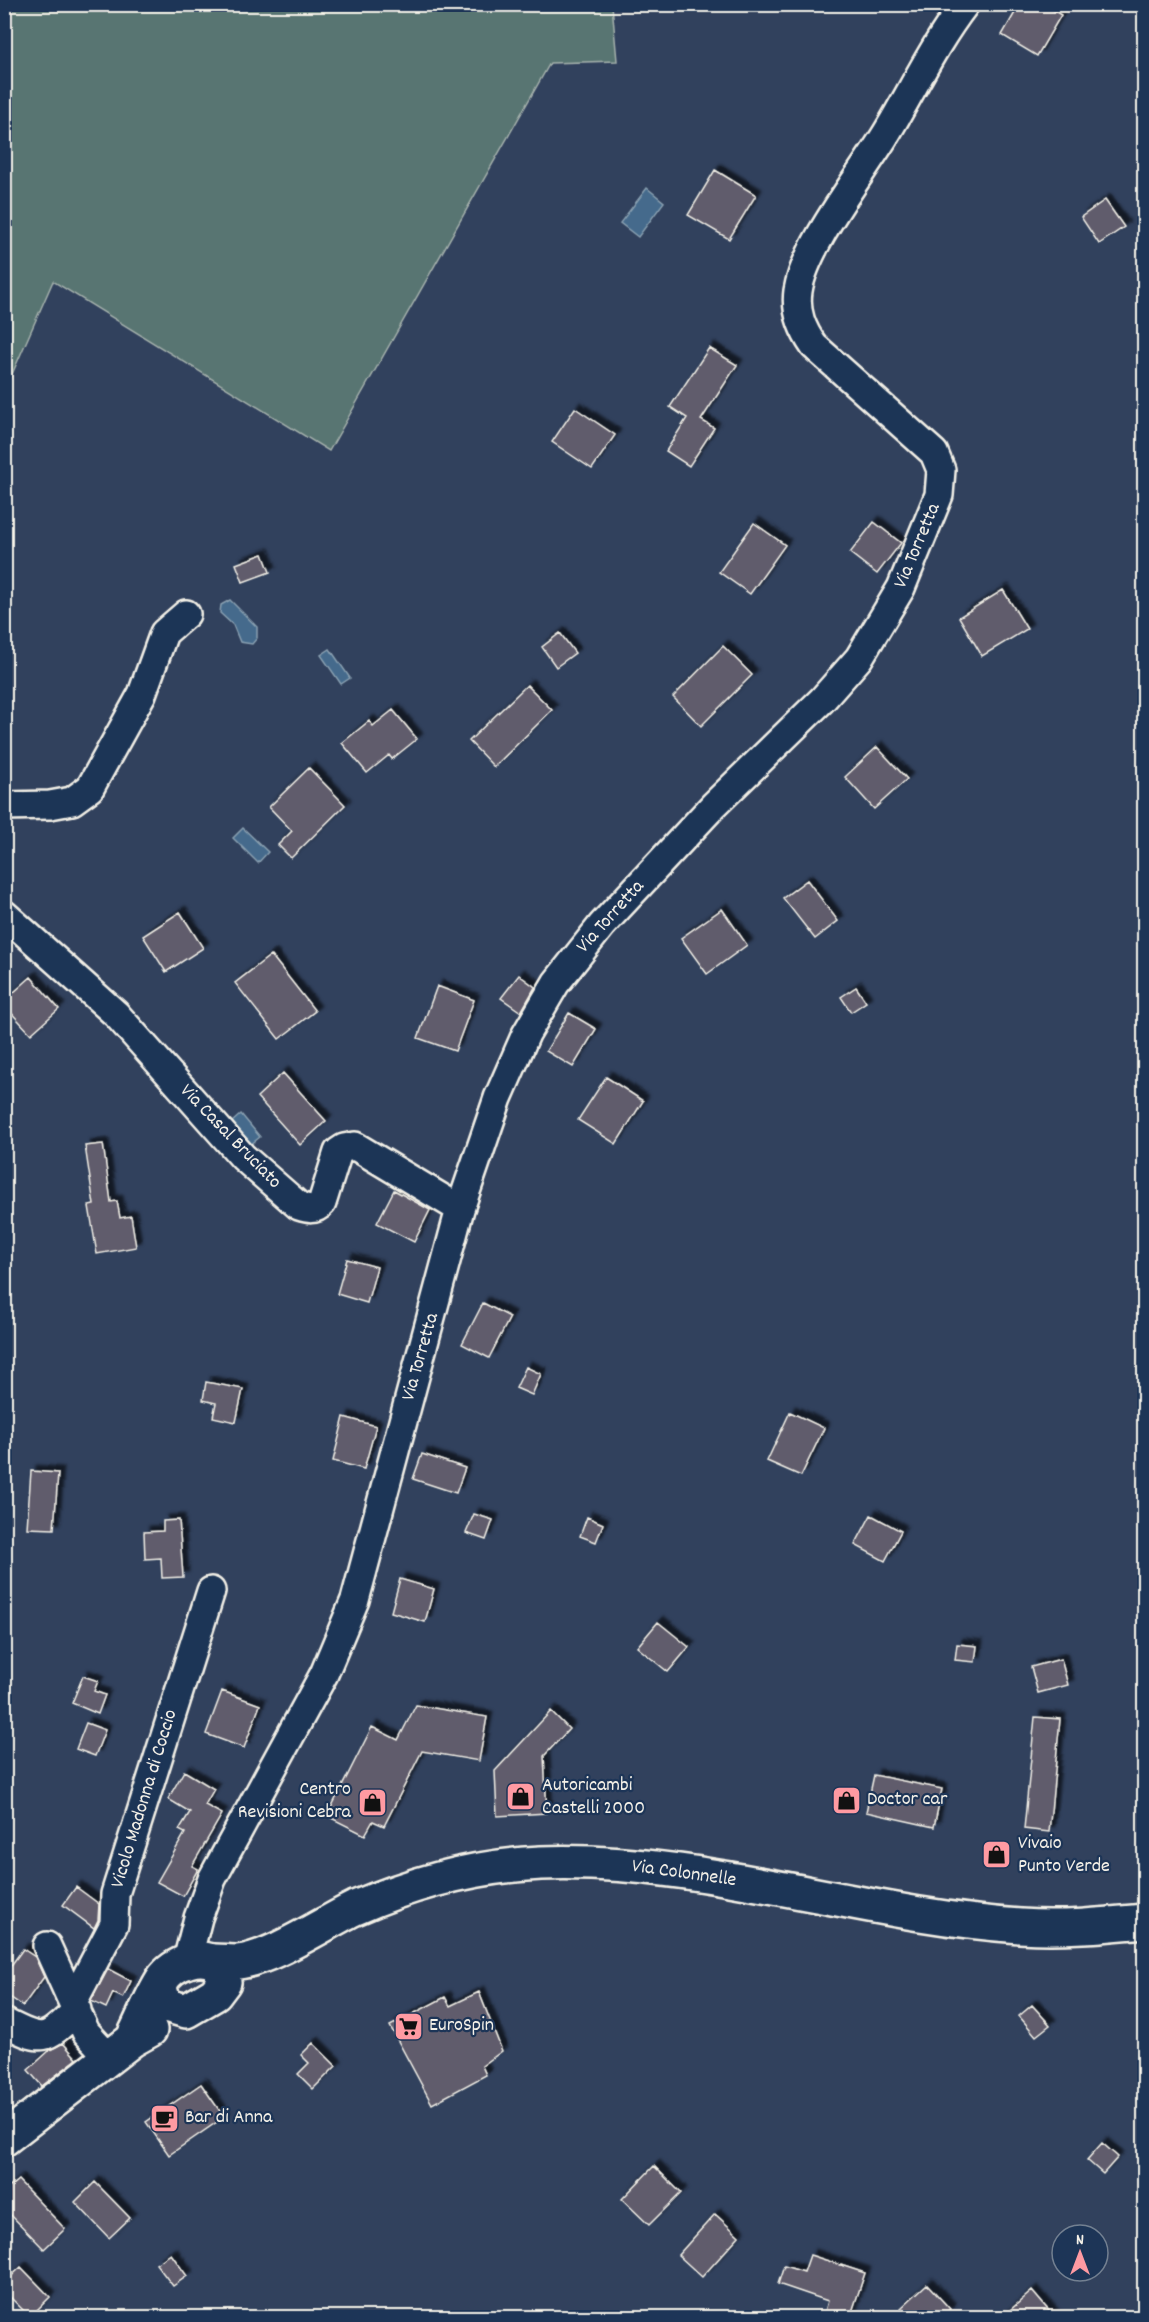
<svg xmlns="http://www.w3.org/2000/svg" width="1149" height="2322" viewBox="0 0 1149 2322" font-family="Dekko,sans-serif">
<defs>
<filter id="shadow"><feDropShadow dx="5.5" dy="-5.5" stdDeviation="1.5" flood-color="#0009"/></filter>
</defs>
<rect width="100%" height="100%" fill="#31415d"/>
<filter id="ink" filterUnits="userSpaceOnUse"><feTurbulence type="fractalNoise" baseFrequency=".0167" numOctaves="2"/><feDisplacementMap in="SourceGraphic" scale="12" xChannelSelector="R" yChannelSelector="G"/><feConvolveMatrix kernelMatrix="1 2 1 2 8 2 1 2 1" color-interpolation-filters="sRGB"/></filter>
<g filter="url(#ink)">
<!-- green -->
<path fill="#587472" stroke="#a6b2ad" stroke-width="1.5" d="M5 4 612 5 617 61 550 63 329 451 53 281 5 390Z"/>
<!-- water -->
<path fill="#446a8c" stroke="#8aa0b1" stroke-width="1.5" d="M647 188 664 202 638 237 620 223Z
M230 600 257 627V638L252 644 240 642 233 625 220 613 221 605Z
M330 649 350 678 341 684 321 655Z
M243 828 268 852 258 863 233 838Z
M241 1114 260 1137 250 1145 232 1122Z"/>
<!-- building -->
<path fill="#605c6c" stroke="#f4f1e8" stroke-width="1.5" filter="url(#shadow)" d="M1020 4H1043L1061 15 1037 56 1002 35Z
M715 170 756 195 729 239 688 215Z
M1105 200 1124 227 1099 244 1081 217Z
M709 348 737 365 701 420 714 428 689 466 666 451 687 418 670 407Z
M575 408 615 435 592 469 552 442Z
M874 522 901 543 877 574 850 553Z
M754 523 785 545 750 594 719 572Z
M263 554 270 572 243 582 236 564Z
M1003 590 1027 629 982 656 959 617Z
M560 633 575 653 556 667 542 647Z
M723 646 752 675 701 726 673 697Z
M527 685 552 710 494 767 469 741Z
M393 710 417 739 392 759 389 755 367 773 342 743 369 721 373 726Z
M877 747 907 779 874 809 845 777Z
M309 768 345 805 291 858 278 845 292 831 269 807Z
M807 880 838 921 815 939 783 898Z
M722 909 747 945 707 974 681 938Z
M180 912 203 948 166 972 143 936Z
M271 955 315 1011 279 1039 235 983Z
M519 975 535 987 521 1012 501 998Z
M31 977 59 1009 31 1034 4 1005V1001Z
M437 986 474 1000 455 1051 418 1038Z
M856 987 866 1002 851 1012 841 997Z
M569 1013 596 1029 573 1067 546 1051Z
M283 1073 326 1121 300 1145 257 1097Z
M606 1077 643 1101 616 1144 578 1120Z
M103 1144 111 1202 117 1201 120 1218 131 1216 136 1247 97 1254 89 1206 94 1205 85 1146Z
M394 1190 430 1210 414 1242 377 1223Z
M347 1259 377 1267 367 1303 337 1294Z
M483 1303 510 1317 489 1358 462 1344Z
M526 1367 541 1374 532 1395 516 1388Z
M206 1382 243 1389 236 1422 213 1417 216 1403 203 1400Z
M790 1412 824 1428 801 1476 767 1461Z
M344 1417 376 1426 364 1469 333 1461Z
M422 1454 465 1468 456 1493 413 1479Z
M31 1471 58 1473 54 1529 27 1528Z
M474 1514 493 1520 486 1540 466 1533Z
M871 1515 901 1531 885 1561 855 1545Z
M587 1517 603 1524 596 1542 580 1536Z
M179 1520 183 1577 162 1578 161 1558 145 1559 144 1532 163 1531V1521Z
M400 1579 434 1589 425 1622 391 1612Z
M658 1622 689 1647 668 1672 637 1647Z
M957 1644 977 1646 975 1662 955 1660Z
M1061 1659 1068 1685 1038 1693 1031 1667Z
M83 1676 98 1681 94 1691 105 1695 98 1714 72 1703Z
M222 1691 260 1705 244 1748 206 1734Z
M416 1705 487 1717 479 1761 422 1751 384 1826 373 1821 365 1835 327 1816 372 1727 398 1740Z
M551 1711 569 1729 544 1756 547 1813 497 1816 495 1771Z
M1035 1717 1060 1719 1049 1832 1024 1829Z
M86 1723 105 1730 95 1756 76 1749Z
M184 1771 214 1789 205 1805 222 1814 192 1866 198 1869 183 1896 157 1882 185 1833 179 1830 190 1812 168 1799Z
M874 1775 942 1789 934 1827 866 1812Z
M76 1887 99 1904 98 1920 94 1928 63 1905Z
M23 1949 35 1957 44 1977 23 2006 4 1993V1975Z
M108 1969 131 1981 123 1998 113 1993 106 2008 91 2001Z
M479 1992 502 2051 482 2066 486 2075 432 2104 390 2026 445 1997 450 2006Z
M1032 2005 1050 2025 1036 2036 1019 2016Z
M63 2043 77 2059 42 2086 28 2070 50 2050Z
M313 2043 336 2066 313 2089 298 2074 309 2063 301 2055Z
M201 2084 224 2117 169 2155 146 2122Z
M1102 2143 1118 2157 1103 2174 1087 2160Z
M654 2166 681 2193 649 2225 622 2199Z
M18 2180 65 2229 44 2249 4 2208V2192Z
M95 2182 130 2218 109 2238 75 2202Z
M715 2214 739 2236 702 2277 678 2255Z
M171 2254 187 2276 173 2286 156 2264Z
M810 2255 865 2273 850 2318H823L828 2301 778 2284 784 2266 804 2272Z
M21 2267 50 2297 30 2317 4 2291V2283Z
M927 2284 950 2309 941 2318H911L901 2308Z
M1032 2291 1055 2318H1001Z"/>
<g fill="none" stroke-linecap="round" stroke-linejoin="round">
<defs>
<path id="minor" d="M4 806 50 805 72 801 90 788 142 694 164 633 186 614
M4 914 116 1014 243 1157 299 1206C308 1209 315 1211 322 1203L338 1152 344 1148 355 1146 460 1209
M47 1946 86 2032 110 2058
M187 1961 198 1918 212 1879 324 1674 355 1600 460 1209 498 1098 526 1034 556 983 602 925 714 805 822 700 859 658 901 588 939 495 941 470 934 453 814 346C802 329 795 312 798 291 805 244 864 172 889 129 914 87 935 43 965 4
M73 2002 114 1924 115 1894 211 1591
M4 2022C44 2043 45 2041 77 2010"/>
<path id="major" d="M214 1961C222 1961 230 1962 238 1962 271 1959 324 1923 355 1908 415 1882 476 1866 541 1863 703 1857 859 1915 1020 1926 1062 1929 1103 1925 1144 1921
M132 2040C142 2021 150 1999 162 1980 173 1963 203 1951 219 1966L224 1982 215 1994 186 2011 165 2005 160 1989 162 1980
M4 2139 132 2040 150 2030"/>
</defs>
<!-- minor casing -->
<use href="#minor" stroke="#f4f1e8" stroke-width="32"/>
<!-- major casing -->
<use href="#major" stroke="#f4f1e8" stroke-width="38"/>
<!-- minor -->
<use href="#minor" stroke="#1d3557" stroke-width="27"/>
<!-- major -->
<use href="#major" stroke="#1d3557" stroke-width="33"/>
</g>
</g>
<!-- icons -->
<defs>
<symbol id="shop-square" viewBox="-11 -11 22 22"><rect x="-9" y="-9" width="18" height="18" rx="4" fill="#ff9aa2" stroke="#1d3557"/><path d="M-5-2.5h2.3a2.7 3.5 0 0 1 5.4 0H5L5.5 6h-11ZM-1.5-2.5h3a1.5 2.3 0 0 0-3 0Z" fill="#111"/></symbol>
<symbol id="supermarket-square" viewBox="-11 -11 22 22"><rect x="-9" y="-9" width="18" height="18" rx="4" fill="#ff9aa2" stroke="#1d3557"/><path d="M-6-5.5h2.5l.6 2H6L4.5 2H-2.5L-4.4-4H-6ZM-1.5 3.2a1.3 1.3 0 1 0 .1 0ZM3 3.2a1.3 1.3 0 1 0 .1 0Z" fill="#111"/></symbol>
<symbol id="cafe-square" viewBox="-11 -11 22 22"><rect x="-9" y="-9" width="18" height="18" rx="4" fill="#ff9aa2" stroke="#1d3557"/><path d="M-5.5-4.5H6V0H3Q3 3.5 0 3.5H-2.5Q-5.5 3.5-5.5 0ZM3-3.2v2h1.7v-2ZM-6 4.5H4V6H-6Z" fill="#111"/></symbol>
</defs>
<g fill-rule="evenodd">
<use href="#shop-square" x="504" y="1780" width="33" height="33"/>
<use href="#shop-square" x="830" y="1784" width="33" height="33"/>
<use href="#shop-square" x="356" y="1786" width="33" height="33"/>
<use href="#shop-square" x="980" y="1838" width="33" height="33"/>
<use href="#supermarket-square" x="392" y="2010" width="33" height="33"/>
<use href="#cafe-square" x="148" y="2102" width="33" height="33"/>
</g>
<g text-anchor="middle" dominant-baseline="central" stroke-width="4.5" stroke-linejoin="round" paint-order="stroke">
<!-- street labels -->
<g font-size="20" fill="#f4f1e8" stroke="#1d3557">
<text transform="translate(918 546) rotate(-67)">Via Torretta</text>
<text transform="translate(611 917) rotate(-48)">Via Torretta</text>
<text transform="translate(230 1137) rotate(46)">Via Casal Bruciato</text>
<text transform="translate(421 1357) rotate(-74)">Via Torretta</text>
<text transform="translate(145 1799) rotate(-73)">Vicolo Madonna di Coccio</text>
<text transform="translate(684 1874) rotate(8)">Via Colonnelle</text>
</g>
<!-- poi labels -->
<g font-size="20" fill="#f4f1e8" stroke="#1d3557" text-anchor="start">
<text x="542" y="1786">Autoricambi<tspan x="542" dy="23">Castelli 2000</tspan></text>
<text x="351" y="1790" text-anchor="end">Centro<tspan x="351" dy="23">Revisioni Cebra</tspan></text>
<text x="867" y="1800">Doctor car</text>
<text x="1018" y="1844">Vivaio<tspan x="1018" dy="23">Punto Verde</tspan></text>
<text x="429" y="2026">EuroSpin</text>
<text x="185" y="2118">Bar di Anna</text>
</g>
</g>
<!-- margin -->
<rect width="1149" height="2322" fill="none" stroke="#1d3557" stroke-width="24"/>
<rect x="12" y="12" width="1125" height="2298" fill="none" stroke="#f4f1e8" stroke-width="2" filter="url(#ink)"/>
<!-- north arrow -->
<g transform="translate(1080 2253)"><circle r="28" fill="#1d3557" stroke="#738091" stroke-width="1.5"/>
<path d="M0-4.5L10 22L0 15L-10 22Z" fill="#ff9aa2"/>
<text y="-9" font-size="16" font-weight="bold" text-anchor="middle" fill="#f4f1e8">N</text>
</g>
</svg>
